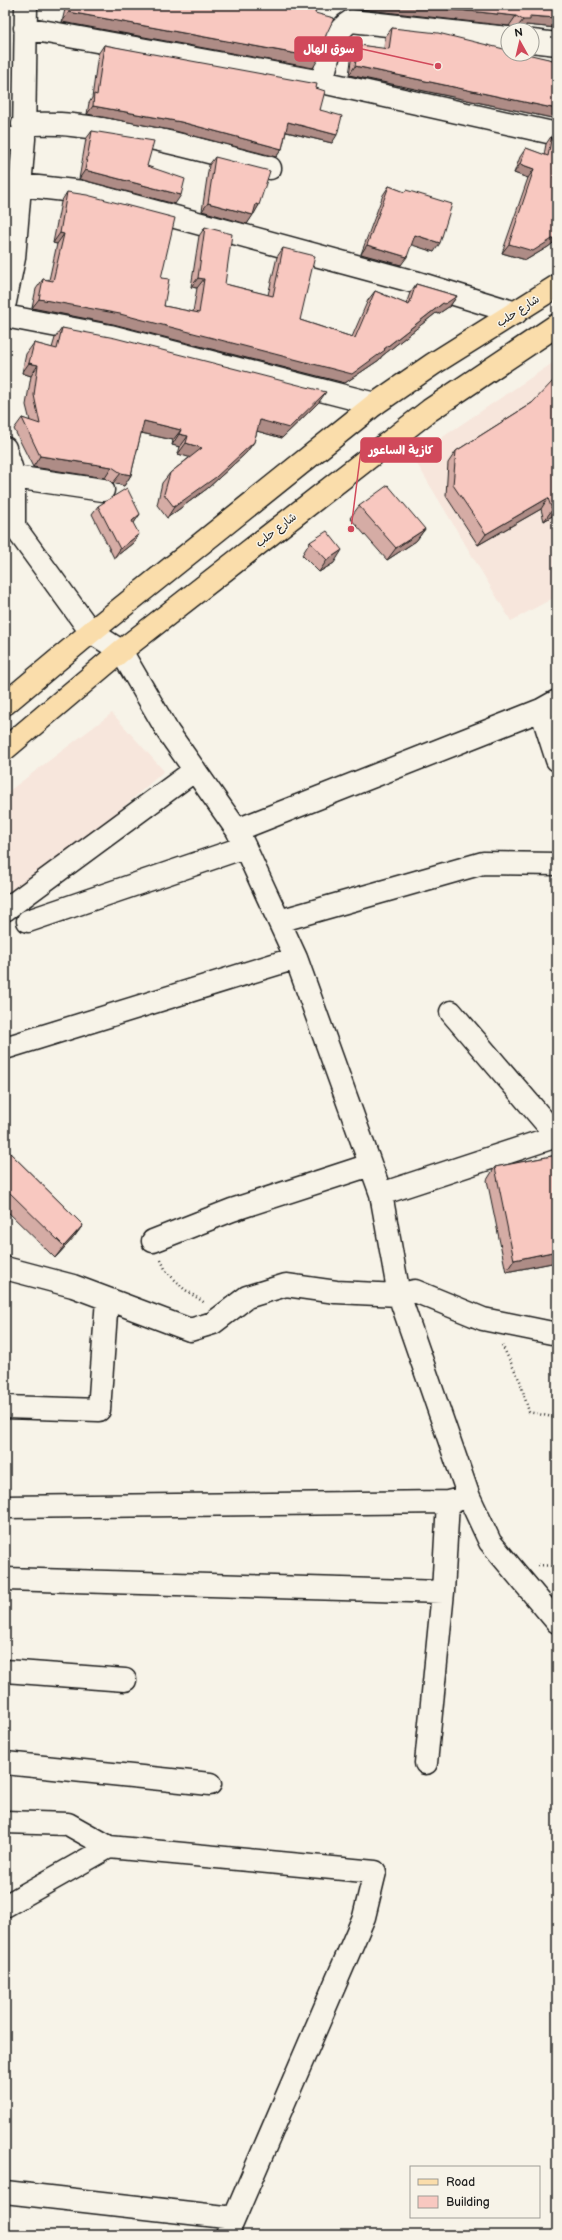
<svg xmlns="http://www.w3.org/2000/svg" width="562" height="2240" viewBox="0 0 562 2240" font-family="'Balsamiq Sans','Playpen Sans Arabic',sans-serif">
<rect width="100%" height="100%" fill="#f7f3e8"/>
<filter id="ink" filterUnits="userSpaceOnUse"><feTurbulence type="fractalNoise" baseFrequency=".025" numOctaves="2"/><feDisplacementMap in="SourceGraphic" scale="8" xChannelSelector="R" yChannelSelector="G"/><feConvolveMatrix kernelMatrix="1 2 1 2 8 2 1 2 1" color-interpolation-filters="sRGB"/></filter>
<g filter="url(#ink)">
<!-- built -->
<path fill="#f7e6dc" d="M557 360V596L511 621 413 457Z
M112 713 164 771 65 859 5 904V794Z"/>
<g fill="none" stroke-linecap="round" stroke-linejoin="round">
<defs>
<path id="minor" d="M25 28 322 82 557 134
M532 41 557 44
M322 82C328 61 330 33 351 21L508 38
M23 124C39 124 56 123 72 125 140 132 205 151 270 168
M5 139H24
M20 185 83 192 415 282 516 313
M5 302 14 258 24 139 26 5
M5 316 110 336 375 404
M5 448 14 477V526L91 632 121 651 168 732 237 830 296 958 381 1194 399 1295 469 1497 490 1542 557 1622
M14 477 103 490
M541 710 557 760
M237 830 541 710 557 701
M5 910 195 770
M28 921 245 847
M279 921 483 863 557 864
M451 1012 557 1136
M5 1048 296 958
M381 1194 557 1136
M153 1241 232 1210 370 1165
M5 1268 73 1286 190 1330 213 1323 247 1297 286 1285 336 1292 399 1295 415 1291 483 1319 557 1334
M5 1407 99 1410 107 1299
M5 1507 448 1502 469 1497
M5 1579 443 1592
M5 1671 125 1680
M5 1763 210 1784
M426 1763 443 1592 448 1502
M5 1822 68 1824 109 1847
M5 1906 109 1847 375 1872 364 1917 227 2235
M5 2192 234 2218"/>
<path id="major" d="M5 704 91 632 375 404 433 364 557 286
M5 749 121 651 430 410 557 325"/>
</defs>
<!-- minor casing -->
<use href="#minor" stroke="#1c1c1c" stroke-width="25"/>
<!-- major casing -->
<use href="#major" stroke="#1c1c1c" stroke-width="25"/>
<!-- path -->
<path stroke="#1c1c1c" stroke-width="2.5" stroke-dasharray="1 3" stroke-linecap="butt" d="M161 1260 166 1271 184 1289 205 1303
M502 1345 520 1381 529 1412 557 1418
M538 1565 557 1566"/>
<!-- minor -->
<use href="#minor" stroke="#f7f3e8" stroke-width="22"/>
<!-- major -->
<use href="#major" stroke="#faddab" stroke-width="22"/>
</g>
<!-- wall -->
<path fill="#d5aca5" stroke="#1c1c1c" d="M66 5H317L315 13 326 35 313 68 62 22Z
M360 5H557V28L526 25 524 29H516L509 26 359 9Z
M392 28 557 61V121L552 118 349 75 352 54 359 45 384 49 385 37Z
M104 45 316 88 320 110 332 143 286 132 282 149 276 157 175 131 87 114 89 103 92 98 98 54Z
M92 131 147 166 175 204 79 179 86 139Z
M552 135 557 136V240L548 247 526 260 502 253 528 178 514 173 520 157 526 148 544 155 546 144Z
M215 157 259 205 247 224 202 211 209 165Z
M389 186 404 192 406 190 434 252 411 244 401 265 361 254 383 195Z
M67 192 161 278 164 306 193 312 197 288 191 287 199 236 205 227 225 284 268 295 277 257 283 248 300 320 352 337 368 300 375 291 406 304 410 293 416 284 457 296 450 306 438 314 436 313 382 356 379 360 345 383 113 324 32 308 36 289 43 279 49 280 57 244 53 243 61 202Z
M62 328 319 402 282 438 257 431 254 442 246 453 208 488 167 518 157 505 162 483 170 473 190 457 178 454 180 447 172 445 173 440 141 433 131 475 124 486 113 483 105 478 33 467 14 429 22 418 30 421 26 405 31 376 22 373 26 354 34 343 52 348 55 338Z
M532 403 557 513 544 521 541 509 478 545 446 496 448 463 456 451Z
M98 506 140 514 133 524V543L114 558 92 514Z
M359 506 425 529 416 541 387 560 350 518Z
M310 542 334 563 319 572 302 555Z
M5 1148 83 1225 74 1237 55 1258 5 1209Z
M557 1155V1262L506 1272 487 1180 495 1167Z"/>
<!-- shaded-wall -->
<path fill="#ae8c86" stroke="#1c1c1c" d="M362 5H412L516 16 509 26 359 9Z
M69 12 319 58 313 68 62 22Z
M530 16 557 18V28L526 25 524 29H516L523 20Z
M355 66 557 109V111L552 118 349 75Z
M93 106 181 122 282 149 276 157 175 131 87 114Z
M288 122 337 135 332 143 283 131Z
M520 164 534 169 528 178 514 173Z
M85 170 181 195 175 204 79 179Z
M553 176 557 178V189Z
M208 203 253 215 247 224 202 211Z
M256 204 259 205 254 214 250 212Z
M60 233 64 234 57 244 53 243Z
M415 235 440 243 434 252 409 244Z
M557 236V240L548 247 526 260 502 253 509 244Z
M367 245 407 257 401 265 361 254Z
M198 278 204 279 197 288 191 287Z
M457 296 450 306 438 314 436 313 382 356 379 360 345 383 113 324 32 308 39 299 384 349 443 303Z
M29 363 38 365 31 376 22 373Z
M326 392 319 402 282 438 253 430 260 420Z
M144 421 181 430 173 440 137 432Z
M179 434 188 436 180 447 172 445Z
M254 442 246 453 208 488 167 518 174 507Z
M186 443 202 448 195 459 178 454Z
M40 456 112 467 105 478 33 467Z
M121 473 131 475 124 486 113 483Z
M548 498 541 509 478 545 486 534Z
M557 507V513L544 521 552 510Z
M140 514 134 523 126 530 132 521Z
M425 529 416 541 387 560 396 548Z
M139 534 133 543 114 558 120 549Z
M342 550 334 563 319 572 327 560Z
M83 1225 74 1237 55 1258 64 1246Z
M557 1251V1262L506 1272 514 1260Z"/>
<!-- building -->
<path fill="#f8c8c0" stroke="#1c1c1c" d="M70 5H317L315 13 334 18 326 35 319 58 69 12Z
M412 5H557V18L530 16V20H523L516 16Z
M392 28 438 33 508 50V54H527L557 61V109L355 66 359 45 389 49Z
M104 45 317 84 316 88 325 91 320 110 342 116 337 135 288 122 282 149 181 122 93 106 94 94 97 95Z
M92 131 154 141 147 166 185 179 181 195 85 170Z
M552 135 557 136V178L553 176 557 182V236L533 251 509 244 534 169 520 164 526 148 548 156Z
M215 157 270 171 259 205 256 204 253 215 208 203Z
M389 186 405 192 406 190 452 204 440 243 415 235 407 257 367 245Z
M67 192 87 195 175 218 161 278 169 279 164 306 199 313 204 279 198 278 205 227 232 234 225 284 273 296 283 248 315 256 300 320 355 338 375 291 409 305 416 284 457 296 445 304 443 303 384 349 385 350 352 374 120 314 39 299 43 279 53 281 64 234 60 233Z
M62 328 115 338 326 392 289 428 260 420 254 442 216 477 174 507 164 494 170 473 202 448 186 443 188 436 179 434 181 430 144 421 131 475 121 473 112 467 40 456 22 418 40 424 34 395 38 365 29 363 34 343 57 349Z
M554 380 557 383V507L552 510 548 498 486 534 453 485 456 451 532 403Z
M388 485 425 529 396 548 359 506Z
M127 488 140 514 132 521 139 534 120 549 98 506Z
M327 531 342 550 327 560 310 542Z
M5 1148 83 1225 64 1246 5 1188Z
M557 1155V1251L514 1260 495 1167Z"/>
</g>
<g text-anchor="middle" dominant-baseline="central" stroke-width="3" stroke-linejoin="round" paint-order="stroke">
<!-- street labels -->
<g font-size="11" fill="#1c1c1c" stroke="#f7f3e8">
<text transform="translate(518 311) rotate(-33)">شارع حلب</text>
<text transform="translate(276 530) rotate(-38)">شارع حلب</text>
</g>
</g>
<!-- callouts -->
<path fill="none" stroke="#d1495b" stroke-width="1.5" d="M438 66L362 49M351 529L361 450"/>
<g fill="#d1495b" stroke="#f7f3e8" stroke-width="1.5">
<circle cx="438" cy="66" r="4"/>
<circle cx="351" cy="529" r="4"/>
</g>
<g fill="#d1495b" stroke="#d1495b" stroke-width="1.5">
<rect x="295" y="37" width="67" height="24" rx="4"/>
<rect x="361" y="438" width="80" height="24" rx="4"/>
</g>
<g font-size="12" text-anchor="middle" font-weight="bold" fill="#fff">
<text x="329" y="53">سوق الهال</text>
<text x="401" y="454">كازية الساعور</text>
</g>
<!-- margin -->
<rect width="562" height="2240" fill="none" stroke="#f7f3e8" stroke-width="20"/>
<rect x="10" y="10" width="542" height="2220" fill="none" stroke="#1c1c1c" stroke-width="1.5" filter="url(#ink)"/>
<!-- legend -->
<rect x="410" y="2166" width="130" height="52" fill="#f7f3e8" stroke="#9f9d96"/>
<rect x="418" y="2179" width="20" height="6" fill="#faddab" stroke="#9f9d96"/>
<text x="446" y="2186" font-size="12" fill="#1c1c1c">Road</text>
<rect x="418" y="2196" width="20" height="12" fill="#f8c8c0" stroke="#9f9d96"/>
<text x="446" y="2206" font-size="12" fill="#1c1c1c">Building</text>
<!-- north arrow -->
<g transform="translate(520 42) rotate(352)"><circle r="19" fill="#f7f3e8" stroke="#9f9d96"/>
<path d="M0-3L7 15L0 10L-7 15Z" fill="#d1495b"/>
<text y="-6" font-size="11" font-weight="bold" text-anchor="middle" fill="#1c1c1c">N</text>
</g>
</svg>
